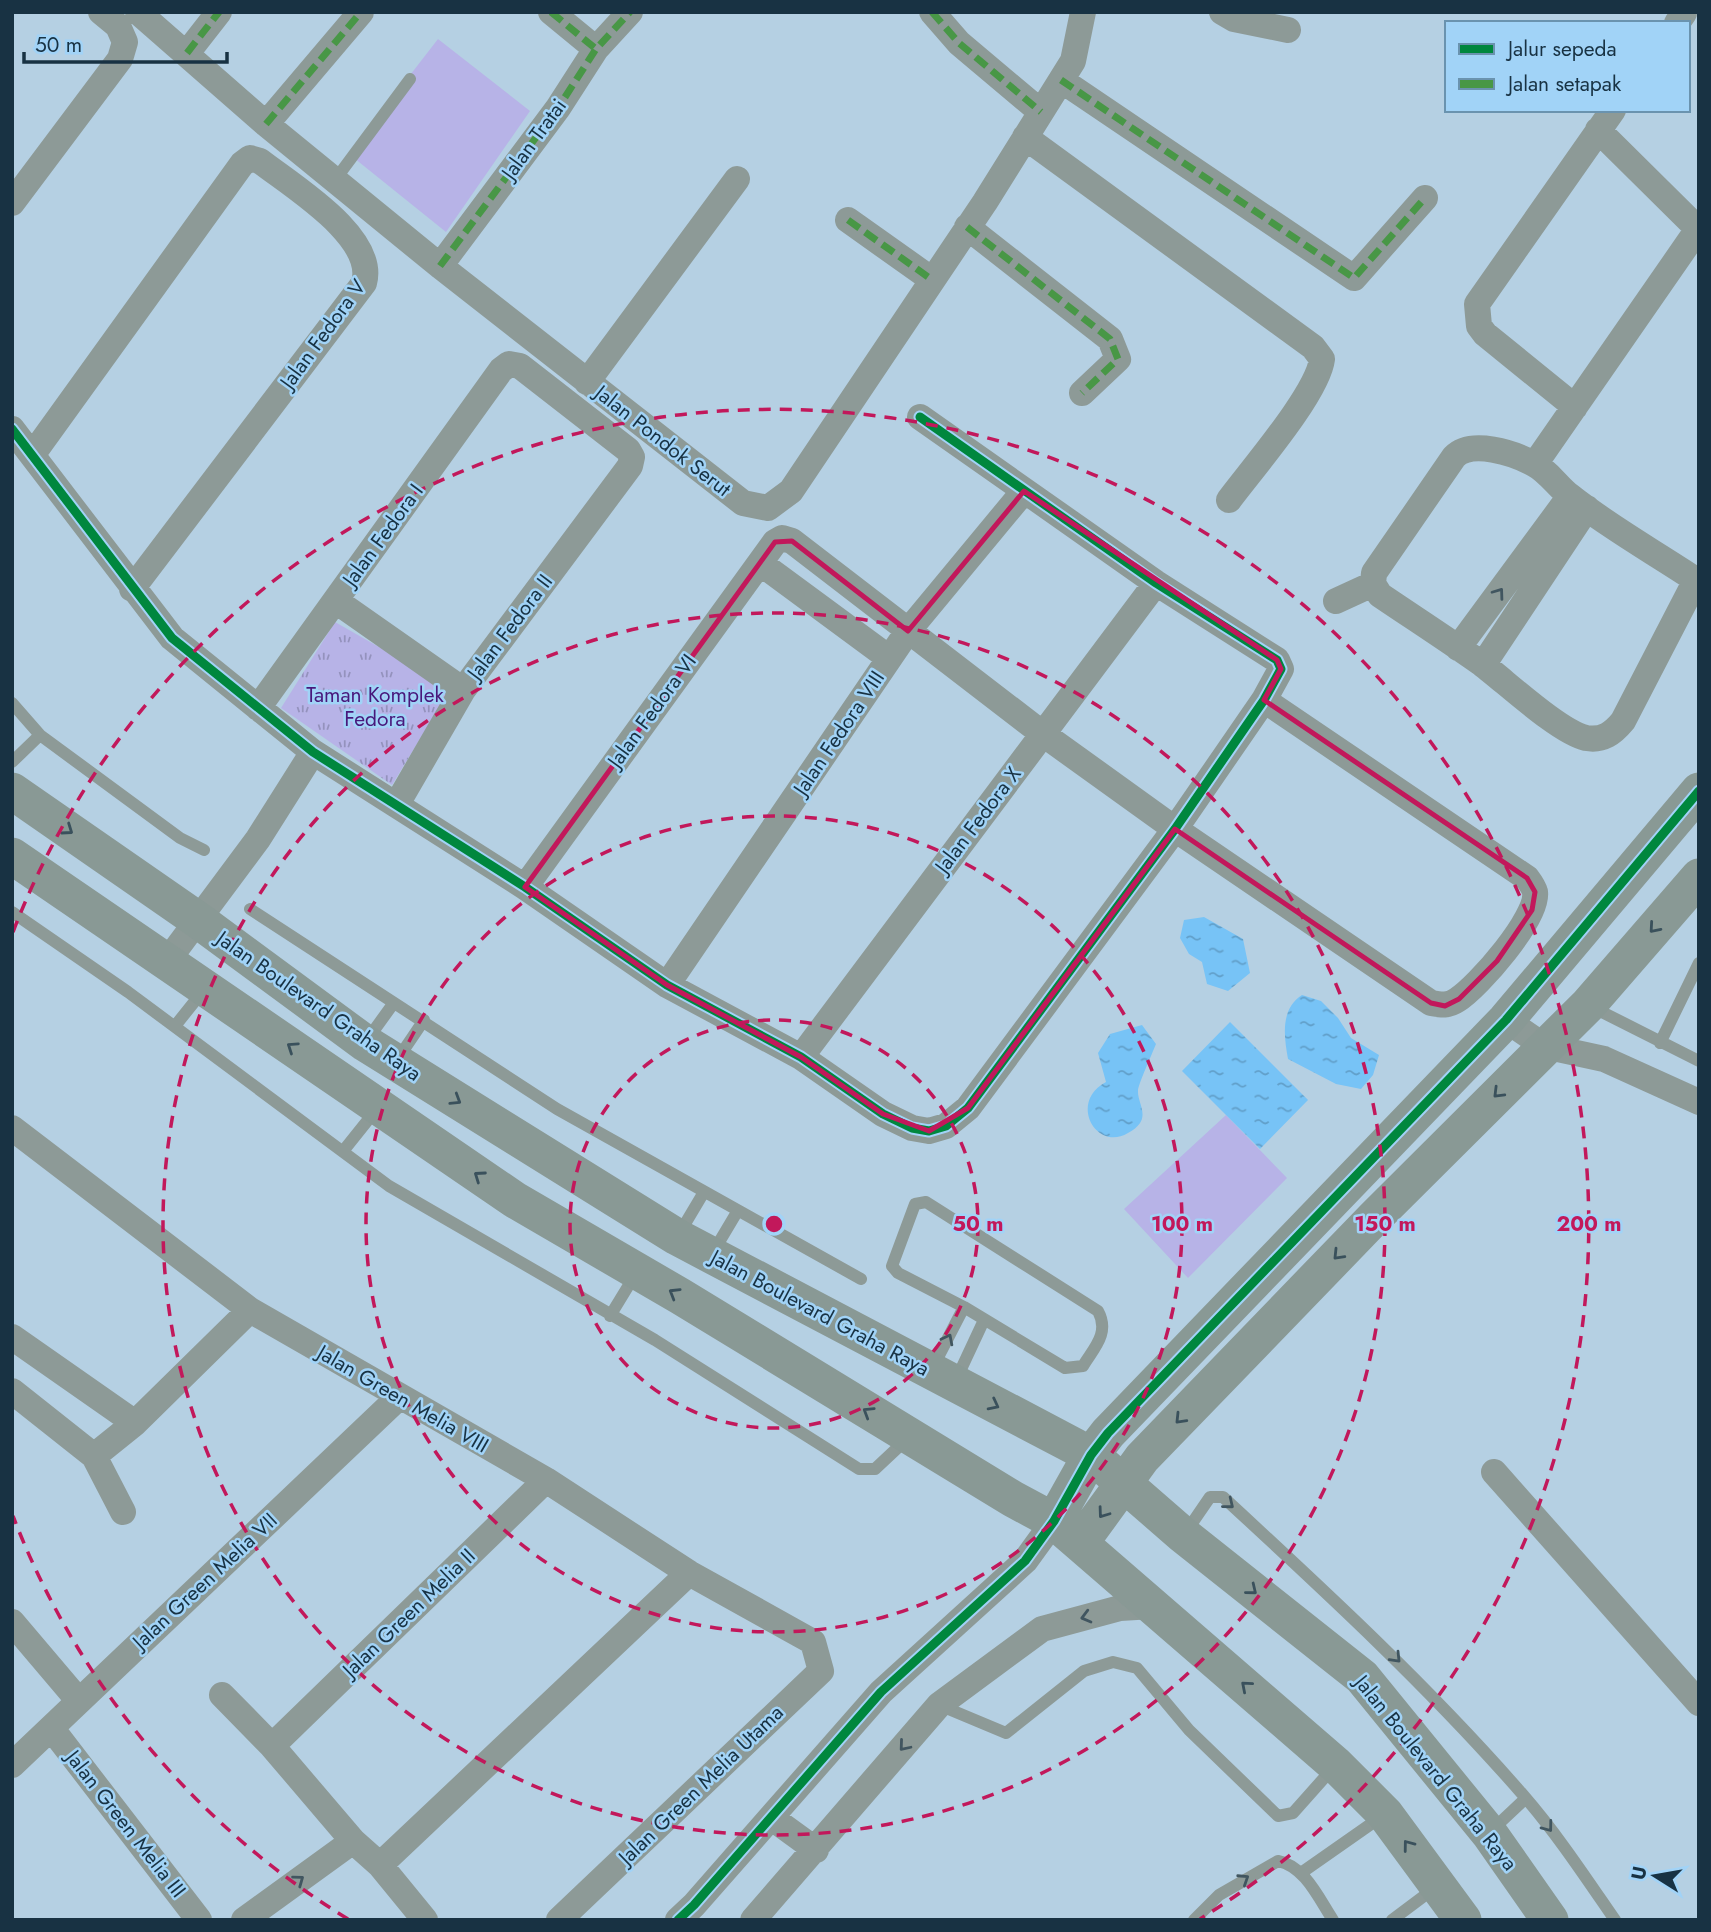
<svg xmlns="http://www.w3.org/2000/svg" width="1711" height="1932" viewBox="0 0 1711 1932" font-family="Jost,sans-serif">
<defs>
<pattern id="park-tufts" width="24" height="20" patternUnits="userSpaceOnUse" patternTransform="scale(1.75)"><rect width="24" height="20" fill="#b7b3e7"/><path d="M3 7l-1-3M5 7V3M7 7l1-3M15 17l-1-3M17 17v-4M19 17l1-3" fill="none" stroke="#9492bd"/></pattern>
<pattern id="water-ripples" width="26" height="14" patternUnits="userSpaceOnUse" patternTransform="scale(1.75)"><rect width="26" height="14" fill="#77c3f6"/><path d="M2 4q2-2 4 0t4 0M15 11q2-2 4 0t4 0" fill="none" stroke="#619fc9"/></pattern>
</defs>
<rect width="100%" height="100%" fill="#b5d0e3"/>
<!-- green -->
<path fill="#b7b3e7" d="M438 39 530 111 446 232 349 154Z
M1226 1115 1287 1178 1188 1278 1124 1209Z"/>
<!-- park -->
<path fill="url(#park-tufts)" d="M335 622 451 688 392 785 281 708Z"/>
<!-- water -->
<path fill="url(#water-ripples)" d="M1204 917 1243 939 1250 973 1228 991 1207 984 1202 962 1189 954 1180 938 1184 920Z
M1302 995 1321 1001 1338 1018 1351 1038 1379 1055 1373 1075 1361 1089 1336 1084 1288 1059C1284 1037 1280 1009 1302 995Z
M1230 1022 1308 1100 1260 1149 1182 1071Z
M1142 1025 1156 1044C1152 1054 1139 1083 1138 1090 1137 1105 1154 1119 1128 1133 1096 1152 1068 1102 1106 1082L1098 1053 1110 1034Z"/>
<g fill="none" stroke-linecap="round" stroke-linejoin="round">
<!-- lane -->
<path stroke="#8d9a97" stroke-width="12" d="M335 180 410 79
M12 703 40 735 180 838 204 850
M12 762 40 735
M250 909 557 1109 861 1279
M12 912 128 992 389 1186 655 1340 859 1469H875L907 1439
M1590 1006 1699 1061
M175 1026 203 991
M367 1040 393 1004
M1660 1043 1699 963
M397 1060 424 1020
M344 1150 376 1110
M926 1202 1098 1311C1110 1333 1094 1348 1083 1366L1065 1368 964 1307 898 1273 892 1266 915 1204Z
M679 1234 704 1192
M712 1254 737 1212
M610 1316 635 1275
M932 1369 964 1307
M956 1380 984 1320
M1186 1532 1210 1497H1223C1327 1593 1431 1689 1524 1796 1557 1834 1586 1878 1615 1920
M939 1705 1006 1733 1084 1671 1113 1662 1137 1668 1189 1730 1278 1816 1293 1813 1333 1768
M1492 1830 1526 1798
M1301 1873 1381 1817
M1194 1920 1219 1895 1278 1861C1305 1866 1319 1899 1333 1920
M1392 1920 1436 1887"/>
<!-- street -->
<path stroke="#8d9a97" stroke-width="26" d="M138 12 266 124 440 266 743 503 768 508 791 491 985 202 1073 61 1083 12
M551 12 596 49
M932 12 959 43 1041 112
M1222 12 1234 19 1288 30
M1677 23 1684 13
M187 53 219 12
M1061 80 1354 278 1425 198
M266 124 361 12
M1598 130 1699 230
M1025 137 1313 347 1322 359C1318 393 1252 469 1229 500
M12 203 120 59 125 42 118 26 101 12
M848 220 931 279
M967 227 1110 339 1118 359 1082 393
M440 266 558 108 596 49 630 12
M587 382 737 179
M1575 407 1485 334 1479 326 1477 304 1613 110
M12 429 172 638 313 752 525 887 667 985 801 1057 883 1114 912 1128 929 1131 946 1126 968 1108 1175 829 1264 700 1281 669 1277 660 1156 583 920 417
M33 454 242 164 250 158 260 161C292 186 377 237 364 283L132 589
M1535 464 1698 229
M760 563 889 658
M1696 580 1623 721C1613 733 1603 741 1586 738 1559 732 1506 682 1482 664 1448 640 1414 618 1380 595L1373 584 1374 573 1454 457C1471 439 1514 453 1534 464 1548 471 1558 487 1570 496 1609 527 1654 552 1696 580L1699 582
M336 601 463 690
M1336 601 1373 584
M1458 648 1570 496
M1483 665 1587 508
M258 708 501 370 509 364 520 366 628 450 632 457 630 466 463 690 397 804
M525 887 775 542 782 538 792 541 1043 734 1175 829 1431 1003C1442 1005 1448 1006 1457 1000 1478 987 1539 917 1535 892 1534 888 1530 882 1527 878L1264 700
M168 960 258 839 313 752
M667 985 908 631 1024 491
M1506 1020 1544 1046 1604 1059 1699 1102
M801 1057 1156 583
M12 1128 250 1310 546 1480 689 1573 813 1642 821 1671 559 1920
M12 1337 135 1423
M12 1391 94 1456 123 1512
M94 1456 135 1423 250 1310
M1494 1472 1699 1703
M12 1622 79 1701
M222 1695 272 1746 353 1841 380 1865 425 1920
M52 1729 199 1920
M272 1746 546 1480
M12 1765 398 1398
M772 1818 816 1850
M380 1865 689 1573
M244 1920 353 1841
M678 1920 694 1905 881 1692 1025 1561 1054 1521
M753 1920 939 1705 1042 1629 1120 1608 1153 1606"/>
<!-- secondary -->
<path stroke="#899995" stroke-width="37" d="M12 791 198 920 365 1043 677 1237 1091 1455 1183 1535 1362 1677 1489 1833 1550 1920
M12 856 515 1200 680 1296 1013 1499 1054 1521 1336 1765 1385 1814 1463 1920
M1054 1521 1091 1455 1108 1433 1506 1020 1699 791
M1081 1542 1142 1458 1374 1218 1588 1005 1699 877"/>
<!-- quiet -->
<path stroke="#489746" stroke-width="7" stroke-dasharray="14 7" stroke-linecap="butt" d="M551 12 596 49
M932 12 959 43 1041 112
M187 53 219 12
M1061 80 1354 278 1425 198
M266 124 361 12
M848 220 931 279
M967 227 1110 339 1118 359 1082 393
M440 266 558 108 596 49 630 12"/>
<defs>
<path id="cycleway" d="M12 429 172 638 313 752 525 887 667 985 801 1057 883 1114 912 1128 929 1131 946 1126 968 1108 1175 829 1264 700 1281 669 1277 660 1156 583 920 417
M678 1920 694 1905 881 1692 1025 1561 1054 1521 1091 1455 1108 1433 1506 1020 1699 791"/>
</defs>
<!-- cycleway casing -->
<use href="#cycleway" stroke="#a1d3f7" stroke-width="13"/>
<!-- cycleway -->
<use href="#cycleway" stroke="#00873e" stroke-width="9"/>
</g>
<!-- one-way arrows -->
<defs><path id="oneway-chevron" d="M-2-3.5L2.5 0L-2 3.5" fill="none" stroke-width="1.6" stroke-linecap="round" stroke-linejoin="round" transform="scale(1.75)"/></defs>
<g stroke="#415660">
<use href="#oneway-chevron" transform="translate(1499 593) rotate(-54)"/>
<use href="#oneway-chevron" transform="translate(948 1339) rotate(-63)"/>
<use href="#oneway-chevron" transform="translate(1229 1504) rotate(39)"/>
<use href="#oneway-chevron" transform="translate(1086 1617) rotate(165)"/>
<use href="#oneway-chevron" transform="translate(1396 1658) rotate(46)"/>
<use href="#oneway-chevron" transform="translate(904 1746) rotate(130)"/>
<use href="#oneway-chevron" transform="translate(1548 1827) rotate(53)"/>
<use href="#oneway-chevron" transform="translate(1244 1879) rotate(-33)"/>
<use href="#oneway-chevron" transform="translate(299 1880) rotate(-36)"/>
</g>
<g stroke="#3a515c">
<use href="#oneway-chevron" transform="translate(68 830) rotate(35)"/>
<use href="#oneway-chevron" transform="translate(1654 928) rotate(131)"/>
<use href="#oneway-chevron" transform="translate(292 1047) rotate(-146)"/>
<use href="#oneway-chevron" transform="translate(1498 1093) rotate(135)"/>
<use href="#oneway-chevron" transform="translate(456 1100) rotate(32)"/>
<use href="#oneway-chevron" transform="translate(479 1176) rotate(-145)"/>
<use href="#oneway-chevron" transform="translate(1338 1255) rotate(134)"/>
<use href="#oneway-chevron" transform="translate(674 1293) rotate(-149)"/>
<use href="#oneway-chevron" transform="translate(994 1405) rotate(27)"/>
<use href="#oneway-chevron" transform="translate(868 1412) rotate(-148)"/>
<use href="#oneway-chevron" transform="translate(1180 1419) rotate(134)"/>
<use href="#oneway-chevron" transform="translate(1103 1513) rotate(126)"/>
<use href="#oneway-chevron" transform="translate(1252 1590) rotate(39)"/>
<use href="#oneway-chevron" transform="translate(1246 1686) rotate(-139)"/>
<use href="#oneway-chevron" transform="translate(1408 1845) rotate(-127)"/>
</g>
<!-- marked area -->
<path fill="none" stroke="#c2185b" stroke-width="5" stroke-linejoin="round" d="M1024 491 1277 660 1281 669 1264 700 1527 878 1535 892 1532 910 1497 961 1459 999 1445 1006 1431 1003 1175 829 968 1108 929 1131 883 1114 801 1057 667 985 525 887 775 542 792 541 908 631Z"/>
<!-- distance rings -->
<g fill="none" stroke="#c2185b" stroke-width="3.5" stroke-dasharray="12 9">
<circle cx="774" cy="1224" r="204"/>
<circle cx="774" cy="1224" r="408"/>
<circle cx="774" cy="1224" r="611"/>
<path d="M348 1919A815 815 0 0 1 13 1516M13 932A815 815 0 1 1 1200 1919"/>
</g>
<g text-anchor="middle" dominant-baseline="central" stroke-width="5" stroke-linejoin="round" paint-order="stroke">
<!-- street labels -->
<g font-size="21" fill="#183243" stroke="#a1d3f7">
<text transform="translate(534 139) rotate(-54)">Jalan Tratai</text>
<text transform="translate(323 334) rotate(-54)">Jalan Fedora V</text>
<text transform="translate(663 441) rotate(38)">Jalan Pondok Serut</text>
<text transform="translate(383 535) rotate(-54)">Jalan Fedora I</text>
<text transform="translate(510 627) rotate(-53)">Jalan Fedora II</text>
<text transform="translate(652 711) rotate(-54)">Jalan Fedora VI</text>
<text transform="translate(839 733) rotate(-56)">Jalan Fedora VIII</text>
<text transform="translate(978 820) rotate(-53)">Jalan Fedora X</text>
<text transform="translate(319 1006) rotate(35)">Jalan Boulevard Graha Raya</text>
<text transform="translate(820 1313) rotate(28)">Jalan Boulevard Graha Raya</text>
<text transform="translate(403 1399) rotate(30)">Jalan Green Melia VIII</text>
<text transform="translate(205 1581) rotate(-43)">Jalan Green Melia VII</text>
<text transform="translate(409 1613) rotate(-44)">Jalan Green Melia II</text>
<text transform="translate(1436 1773) rotate(51)">Jalan Boulevard Graha Raya</text>
<text transform="translate(701 1785) rotate(-44)">Jalan Green Melia Utama</text>
<text transform="translate(126 1824) rotate(52)">Jalan Green Melia III</text>
</g>
<!-- park labels -->
<g font-size="21" fill="#48187b" stroke="#a1d3f7">
<text x="375" y="695">Taman Komplek<tspan x="375" dy="24">Fedora</tspan></text>
</g>
</g>
<circle cx="774" cy="1224" r="10" fill="#c2185b" stroke="#a1d3f7" stroke-width="3.5"/>
<g font-size="21" text-anchor="middle" font-weight="bold" fill="#c2185b" stroke="#a1d3f7" stroke-width="5" stroke-linejoin="round" paint-order="stroke">
<text x="978" y="1231">50 m</text>
<text x="1182" y="1231">100 m</text>
<text x="1385" y="1231">150 m</text>
<text x="1589" y="1231">200 m</text>
</g>
<!-- border -->
<rect width="1711" height="1932" fill="none" stroke="#183243" stroke-width="28"/>
<!-- legend -->
<rect x="1445" y="21" width="245" height="91" fill="#a1d3f7" stroke="#6a93af" stroke-width="2"/>
<rect x="1459" y="44" width="35" height="10" fill="#00873e" stroke="#6a93af" stroke-width="2"/>
<text x="1508" y="56" font-size="21" fill="#183243">Jalur sepeda</text>
<rect x="1459" y="79" width="35" height="10" fill="#489746" stroke="#6a93af" stroke-width="2"/>
<text x="1508" y="91" font-size="21" fill="#183243">Jalan setapak</text>
<!-- north arrow -->
<g transform="translate(1655 1876) rotate(281)" stroke="#a1d3f7" stroke-width="5" paint-order="stroke">
<path d="M0-5L12 26L0 18L-12 26Z" fill="#183243"/>
<text y="-10" font-size="19" font-weight="bold" text-anchor="middle" fill="#183243">U</text>
</g>
<!-- scale -->
<path d="M24 52v10h203v-10" fill="none" stroke="#183243" stroke-width="3.5"/>
<text x="35" y="52" font-size="21" fill="#183243" stroke="#a1d3f7" stroke-width="5" paint-order="stroke">50 m</text>
</svg>
